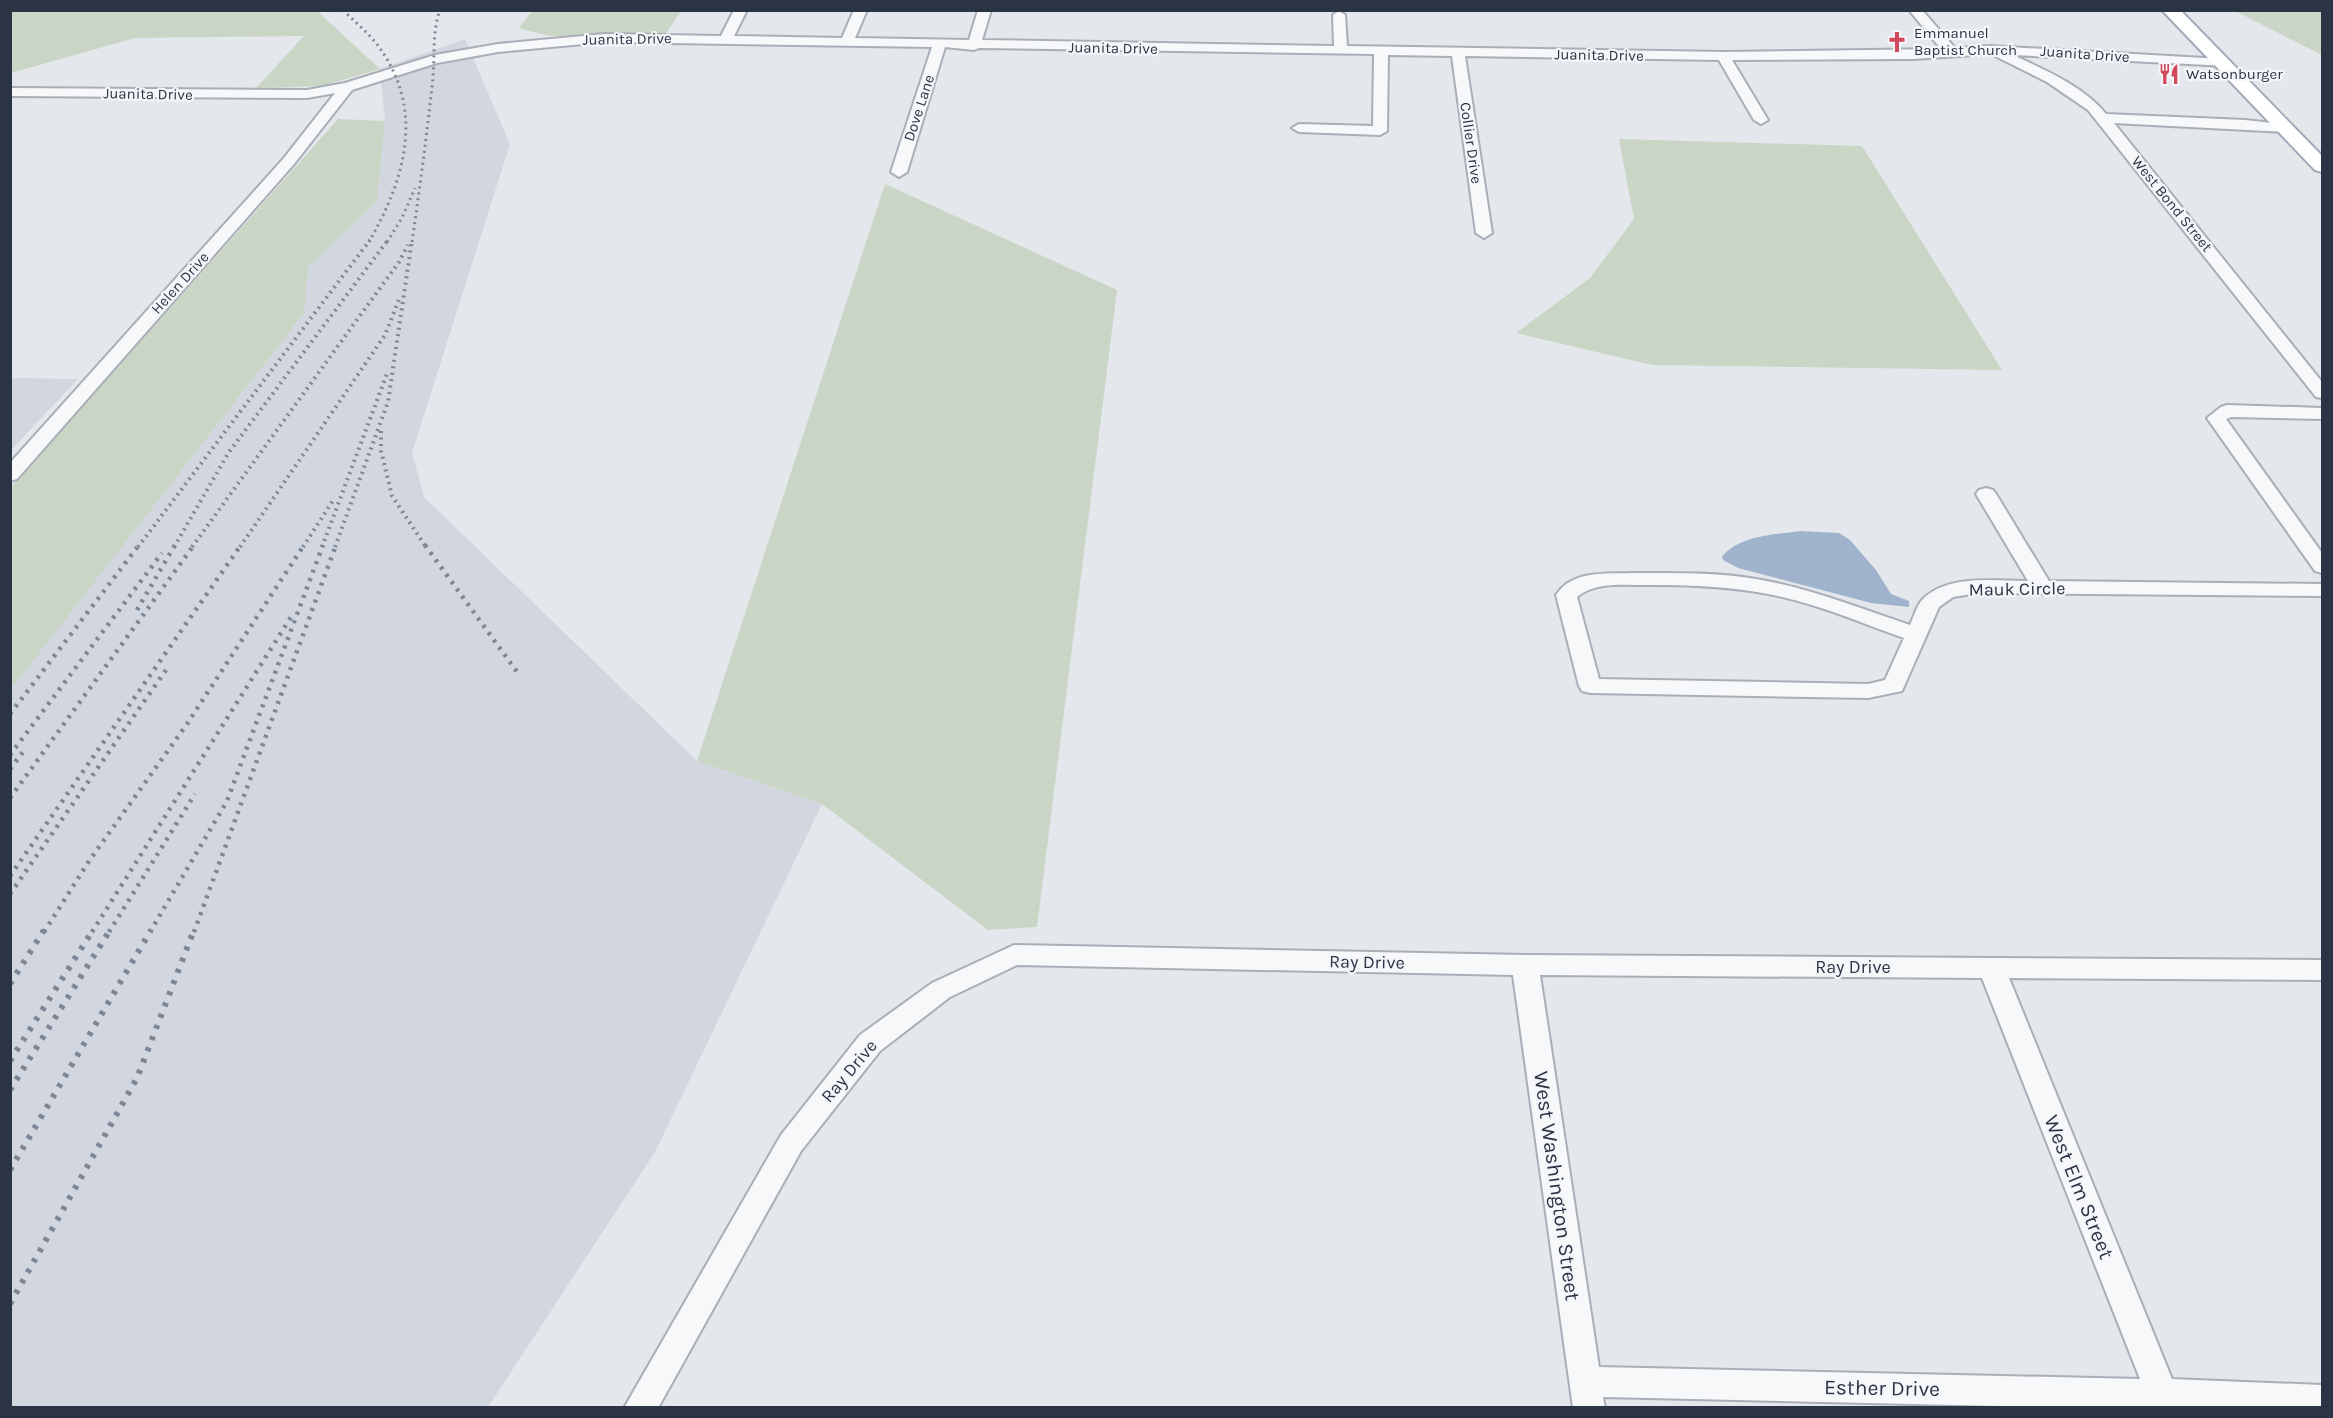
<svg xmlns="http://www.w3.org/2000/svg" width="2333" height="1418" viewBox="0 0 2333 1418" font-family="Karla,sans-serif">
<rect width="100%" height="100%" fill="#e4e7ec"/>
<!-- built -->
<path fill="#d2d6de" d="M465 39 510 144 412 453 424 497 697 761 822 804 655 1152 488 1407H11L10 689 304 313 308 267 377 201 385 121 380 69Z
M11 378 78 379 11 450 10 378Z"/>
<!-- green -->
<path fill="#c9d6c5" d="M11 10 317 11 380 69 322 86 256 88 304 36 135 38 11 73Z
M532 11H681L665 35 549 36 519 28Z
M2235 11H2322V55Z
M338 119 385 121 377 201 308 267 304 313 11 689V487Z
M1619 139 1862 146 2002 370 1652 365 1516 333 1590 278 1634 219Z
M885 184 1117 290 1037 927 988 930 822 804 697 761Z"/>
<!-- water -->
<path fill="#9fb4cc" d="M1800 531 1839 533 1850 540 1876 570 1891 594 1909 601V607L1871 603 1738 568 1723 560 1722 556C1742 535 1772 535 1800 531Z"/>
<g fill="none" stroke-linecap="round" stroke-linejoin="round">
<defs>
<path id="minor" d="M734 10H747L734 36 842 38 854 10H867L855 38 969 40 978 10H991L982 40 1334 46 1333 15 1339 11 1345 15 1347 46 1723 52 1941 49 1909 10H1922L1955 48 1991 46 2222 59 2227 60 2229 63 2227 66 2013 55C2045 70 2083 86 2106 114L2245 120 2290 125 2292 128 2290 131 2285 132 2114 123 2322 382V398L2316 397 2088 110 2047 82 1991 54 1913 59 1732 60 1768 120 1761 124 1754 120 1719 60 1465 56 1492 233 1484 238 1476 233 1452 56 1388 55 1387 131 1380 135 1299 132 1292 128 1299 124 1373 126 1374 54 979 48 974 50 945 47 907 172 899 177 891 172 932 47 605 42 498 52 437 63 352 90 294 164 17 479 10 481V463L284 158 335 93 307 98 10 96V88L307 90 345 83 435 55 498 44 605 34 721 36Z
M2227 405 2322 408V419L2231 417 2226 419 2322 553V573L2315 571 2207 418 2221 407Z
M1986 488 1993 490 1996 494 2049 581 2322 584V596L1978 593 1953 597 1939 607 1902 691 1868 698 1590 693 1582 691 1579 686 1556 595C1572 570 1605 574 1632 573 1673 573 1715 572 1756 579 1809 588 1859 608 1910 625 1914 617 1916 606 1923 599 1948 574 1996 581 2028 581L1976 494 1979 490ZM1654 585C1694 585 1734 587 1773 595 1818 604 1861 623 1904 638L1885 680 1868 684 1599 679 1577 597C1597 580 1629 586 1654 585Z
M1014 945 1525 955 2322 960V980L2009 978 2172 1379 2322 1385V1408H2094L1603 1397 1605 1408H1573L1513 975 1017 965 950 997 880 1051 801 1151 658 1408H624L781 1135 860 1035 932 983ZM1540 975 1982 978 2140 1379 1599 1367Z"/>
<path id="major" d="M2162 10H2180L2322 156V172L2315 170Z"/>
</defs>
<!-- minor casing -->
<use href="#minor" stroke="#a9aeb7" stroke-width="4"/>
<!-- major casing -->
<use href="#major" stroke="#a3abb8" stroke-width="4"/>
<!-- minor -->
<use href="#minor" fill="#f7f8fa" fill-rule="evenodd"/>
<!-- major -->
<use href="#major" fill="#fff" fill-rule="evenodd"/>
<!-- rail-far3 -->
<path stroke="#7d8696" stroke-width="3" stroke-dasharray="2 4" stroke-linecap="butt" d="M343 10C354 21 366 31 376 43 426 108 406 177 369 242
M387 242 402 218 415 188
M412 242C420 187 427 133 433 78 435 55 432 32 440 10"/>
<!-- rail-far2 -->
<path stroke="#7d8696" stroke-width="4" stroke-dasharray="2 4.5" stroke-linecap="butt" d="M381 431V451L392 496 426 547
M138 547 370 240
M174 547 229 452 388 240
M192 547 399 262 408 245
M240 547 385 335 400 297
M303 547 334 499
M322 547 388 371
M335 547 388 402 412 240"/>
<!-- rail-far1 -->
<path stroke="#7d8696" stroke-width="4.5" stroke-dasharray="3 6" stroke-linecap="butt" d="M425 545 520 676
M137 610 175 545
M10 714 139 545
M10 755 162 553
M10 769 26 748
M10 798 194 545
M10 876 241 545
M10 894 166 670
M44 932 89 861 187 724 304 545
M92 932 291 617
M109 932 195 794
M150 932 227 801 323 545
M194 932 336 545"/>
<!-- rail -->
<path stroke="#7d8696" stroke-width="6" stroke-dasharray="4 8" stroke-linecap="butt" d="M10 984 44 930
M10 1061 93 930
M10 1090 110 930
M10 1170 151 930
M10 1304 137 1078 194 930"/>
</g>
<!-- icons -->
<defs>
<symbol id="church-bare" viewBox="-9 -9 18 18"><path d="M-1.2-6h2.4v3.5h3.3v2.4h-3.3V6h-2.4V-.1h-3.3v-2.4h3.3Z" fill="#d1495b" stroke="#f4f6f9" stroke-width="2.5" paint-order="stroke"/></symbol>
<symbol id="restaurant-bare" viewBox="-9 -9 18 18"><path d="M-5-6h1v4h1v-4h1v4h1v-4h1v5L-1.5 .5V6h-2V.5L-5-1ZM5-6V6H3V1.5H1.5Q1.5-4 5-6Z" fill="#d1495b" stroke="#f4f6f9" stroke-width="2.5" paint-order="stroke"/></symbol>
</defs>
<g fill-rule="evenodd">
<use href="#church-bare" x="1882" y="27" width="30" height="30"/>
<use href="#restaurant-bare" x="2154" y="59" width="30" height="30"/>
</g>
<g text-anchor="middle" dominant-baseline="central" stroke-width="4.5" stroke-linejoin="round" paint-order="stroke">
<!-- far-poi labels -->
<g font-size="15" fill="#2b3445" stroke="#f4f6f9" text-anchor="start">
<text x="1914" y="33">Emmanuel<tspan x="1914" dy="17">Baptist Church</tspan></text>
<text x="2186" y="74">Watsonburger</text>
</g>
<!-- far-street labels -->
<g font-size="15" fill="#2b3445" stroke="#f4f6f9">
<text transform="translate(627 39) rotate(-1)">Juanita Drive</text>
<text transform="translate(1113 48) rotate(1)">Juanita Drive</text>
<text transform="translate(2085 54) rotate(4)">Juanita Drive</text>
<text transform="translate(1599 55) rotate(1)">Juanita Drive</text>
<text transform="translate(148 94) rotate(1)">Juanita Drive</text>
<text transform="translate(919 108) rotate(-72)">Dove Lane</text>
<text transform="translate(1471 143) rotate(82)">Collier Drive</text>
<text transform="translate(2172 204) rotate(51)">West Bond Street</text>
<text transform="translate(180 283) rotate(-48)">Helen Drive</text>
</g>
<!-- street labels -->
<g font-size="18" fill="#2b3445" stroke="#f4f6f9">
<text transform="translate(2017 589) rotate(-1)">Mauk Circle</text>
<text transform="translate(1367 962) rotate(1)">Ray Drive</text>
<text x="1853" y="967">Ray Drive</text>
<text transform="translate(849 1071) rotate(-50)">Ray Drive</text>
</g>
<!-- near-street labels -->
<g font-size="21" fill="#2b3445" stroke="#f4f6f9">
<text transform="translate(1557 1186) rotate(82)">West Washington Street</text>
<text transform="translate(2079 1187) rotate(68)">West Elm Street</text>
<text transform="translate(1882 1388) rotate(1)">Esther Drive</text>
</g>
</g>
<!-- border -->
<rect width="2333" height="1418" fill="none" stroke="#2b3445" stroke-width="24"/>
</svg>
